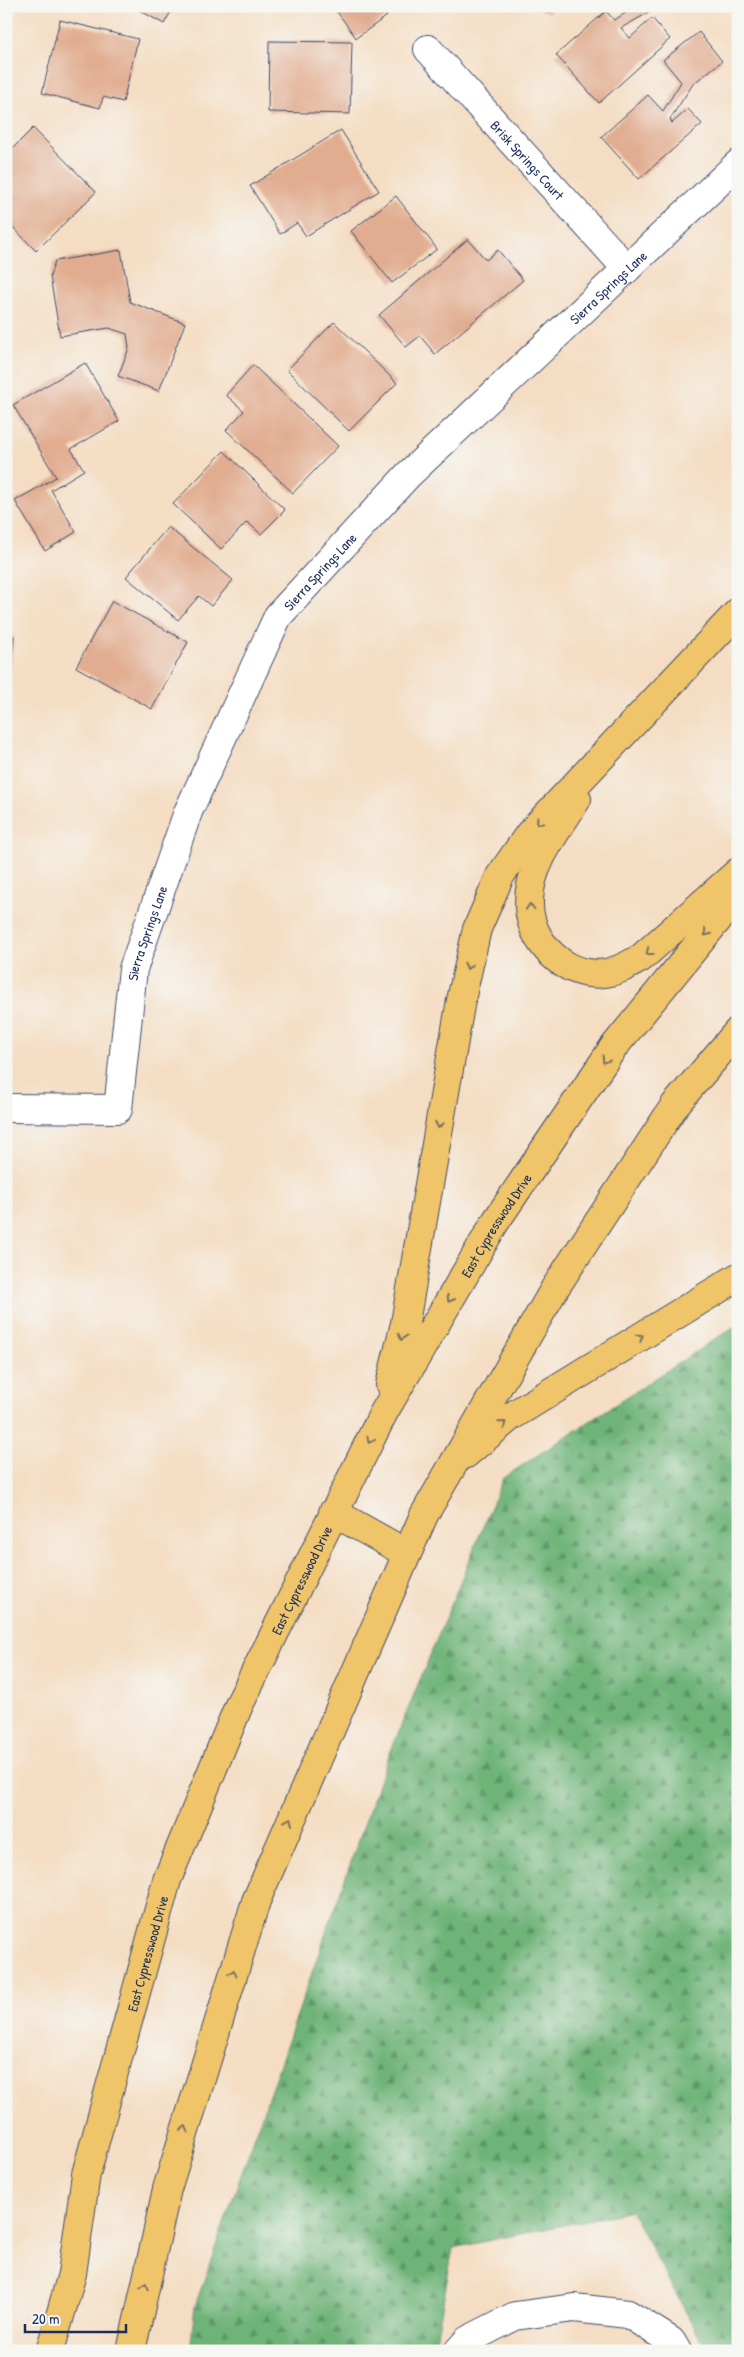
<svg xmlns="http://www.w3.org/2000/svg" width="744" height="2357" viewBox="0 0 744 2357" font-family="'Patrick Hand',sans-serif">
<defs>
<pattern id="forest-firs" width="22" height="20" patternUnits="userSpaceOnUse" patternTransform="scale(1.25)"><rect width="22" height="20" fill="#6eb478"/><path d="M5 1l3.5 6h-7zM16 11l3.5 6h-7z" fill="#5a9366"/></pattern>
</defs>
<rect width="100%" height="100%" fill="#f6f6f2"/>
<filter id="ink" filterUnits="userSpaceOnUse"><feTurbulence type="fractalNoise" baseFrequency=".02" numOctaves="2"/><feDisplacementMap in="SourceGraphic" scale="10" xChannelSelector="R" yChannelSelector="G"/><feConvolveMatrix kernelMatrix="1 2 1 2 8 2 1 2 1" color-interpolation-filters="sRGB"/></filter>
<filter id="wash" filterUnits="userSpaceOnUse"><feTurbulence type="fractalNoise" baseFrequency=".0096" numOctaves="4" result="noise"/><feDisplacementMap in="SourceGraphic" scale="20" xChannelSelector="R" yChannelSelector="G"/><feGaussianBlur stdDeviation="1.12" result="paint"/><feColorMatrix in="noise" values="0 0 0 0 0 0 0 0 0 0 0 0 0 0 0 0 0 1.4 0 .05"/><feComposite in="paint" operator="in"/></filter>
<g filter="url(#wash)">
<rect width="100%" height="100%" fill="#f4ddc2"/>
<!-- forest -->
<path fill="url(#forest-firs)" stroke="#44726b" d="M738 1324V2351H707L631 2211 453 2248 434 2351H190L195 2306 385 1765 503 1478Z"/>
<g id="blocks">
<!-- building -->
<path fill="#e1ac8f" d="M132 6H174L164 24Z
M333 6H380L387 16 356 38Z
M531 6H552L549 13Z
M633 6H644L648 13 621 28 630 38 652 18 670 39 599 103 556 55 606 11 614 20 634 8Z
M60 20 138 39 123 102 103 97 100 108 42 93Z
M699 32 722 61 693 84 670 119 672 123 688 109 702 124 639 179 601 137 648 95 663 111 681 82 663 60Z
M269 41 352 42 350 114 268 112Z
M33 128 96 192 36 251 6 220V155Z
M341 130 379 191 306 236 297 223 280 234 250 186Z
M396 196 437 249 392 283 351 231Z
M468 239 486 260 498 250 523 280 435 354 420 336 406 347 379 315Z
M121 250 130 302 185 323 159 391 118 376 129 348 127 334 109 328 60 336 50 276 55 261Z
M334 322 397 383 349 431 287 370Z
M85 363 119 421 71 449 84 470 51 490 76 532 45 551 15 501 56 477 13 405Z
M253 365 338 446 293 493 226 430 244 411 226 395Z
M224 451 285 510 261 534 247 522 221 549 173 504Z
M168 527 233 580 211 606 199 596 178 620 126 577Z
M112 601 188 642 152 709 76 667Z
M6 635 14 636 10 676 6 675Z"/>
</g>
</g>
<g filter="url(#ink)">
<use href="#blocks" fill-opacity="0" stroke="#3c496d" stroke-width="1"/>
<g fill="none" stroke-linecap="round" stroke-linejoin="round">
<defs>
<g id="minor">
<path id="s1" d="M428 49 627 269"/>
<path id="s2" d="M6 1108 118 1109 133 969 188 812 278 616 408 475 738 164"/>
<path d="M458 2351 468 2340 515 2316 574 2308 628 2314 671 2341 677 2351"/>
</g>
<g id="major">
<path d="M577 799C558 830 529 864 529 902 528 941 565 979 606 973 619 971 630 964 641 958L738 872"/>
<path d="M390 1385 405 1323 461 1000 477 929 500 876 529 834 738 612"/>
<path d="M466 1454 510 1417 738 1277"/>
<path d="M333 1512 406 1553"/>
<path id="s3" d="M50 2351 72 2274 86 2174 167 1880 239 1705 384 1412 496 1221 613 1048 738 895"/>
<path d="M131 2351 167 2189 256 1901 424 1515 555 1288 675 1105 738 1031"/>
</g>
</defs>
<!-- minor casing -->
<use href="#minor" stroke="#3c496d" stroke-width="30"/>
<!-- major casing -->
<use href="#major" stroke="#3c496d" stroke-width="30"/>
<!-- minor -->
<use href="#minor" stroke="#fff" stroke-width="28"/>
<!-- major -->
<use href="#major" stroke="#f0c469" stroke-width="28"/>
</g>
<!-- one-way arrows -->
<defs><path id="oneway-chevron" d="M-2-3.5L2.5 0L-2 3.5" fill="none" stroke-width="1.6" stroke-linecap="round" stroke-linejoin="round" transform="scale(1.25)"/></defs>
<g stroke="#7b7263">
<use href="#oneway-chevron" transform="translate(539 822) rotate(133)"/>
<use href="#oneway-chevron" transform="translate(530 907) rotate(-94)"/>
<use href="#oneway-chevron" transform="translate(707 933) rotate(129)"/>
<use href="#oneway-chevron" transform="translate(649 952) rotate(142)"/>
<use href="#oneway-chevron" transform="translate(468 966) rotate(103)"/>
<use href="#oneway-chevron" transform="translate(605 1060) rotate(124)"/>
<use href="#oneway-chevron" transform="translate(439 1125) rotate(100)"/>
<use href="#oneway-chevron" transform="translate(450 1299) rotate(120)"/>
<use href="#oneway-chevron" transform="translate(402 1337) rotate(103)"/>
<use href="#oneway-chevron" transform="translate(640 1337) rotate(-32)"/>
<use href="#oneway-chevron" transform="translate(503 1424) rotate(-40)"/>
<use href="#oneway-chevron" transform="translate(370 1440) rotate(117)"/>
<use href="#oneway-chevron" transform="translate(289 1821) rotate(-67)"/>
<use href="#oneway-chevron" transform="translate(233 1973) rotate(-73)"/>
<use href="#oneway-chevron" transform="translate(185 2129) rotate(-73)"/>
<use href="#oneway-chevron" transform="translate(145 2286) rotate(-77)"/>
</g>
</g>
<g text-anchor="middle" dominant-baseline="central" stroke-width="4" stroke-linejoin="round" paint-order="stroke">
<!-- street labels -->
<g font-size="14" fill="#1b2f5e" stroke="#f6f6f2">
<text stroke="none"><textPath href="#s1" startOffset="149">Brisk Springs Court</textPath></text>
<text stroke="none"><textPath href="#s2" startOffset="1101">Sierra Springs Lane</textPath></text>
<text stroke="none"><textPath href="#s2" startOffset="696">Sierra Springs Lane</textPath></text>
<text stroke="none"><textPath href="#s2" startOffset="291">Sierra Springs Lane</textPath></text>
<text stroke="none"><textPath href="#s3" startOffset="1220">East Cypresswood Drive</textPath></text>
<text stroke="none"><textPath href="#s3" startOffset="815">East Cypresswood Drive</textPath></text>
<text stroke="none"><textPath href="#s3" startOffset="410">East Cypresswood Drive</textPath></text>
</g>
</g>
<!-- margin -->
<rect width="744" height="2357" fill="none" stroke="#f6f6f2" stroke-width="25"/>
<!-- scale -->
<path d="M25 2324v8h101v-8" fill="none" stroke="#1b2f5e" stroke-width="2.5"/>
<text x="32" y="2324" font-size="15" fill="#1b2f5e" stroke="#f6f6f2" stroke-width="4" paint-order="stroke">20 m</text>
</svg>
